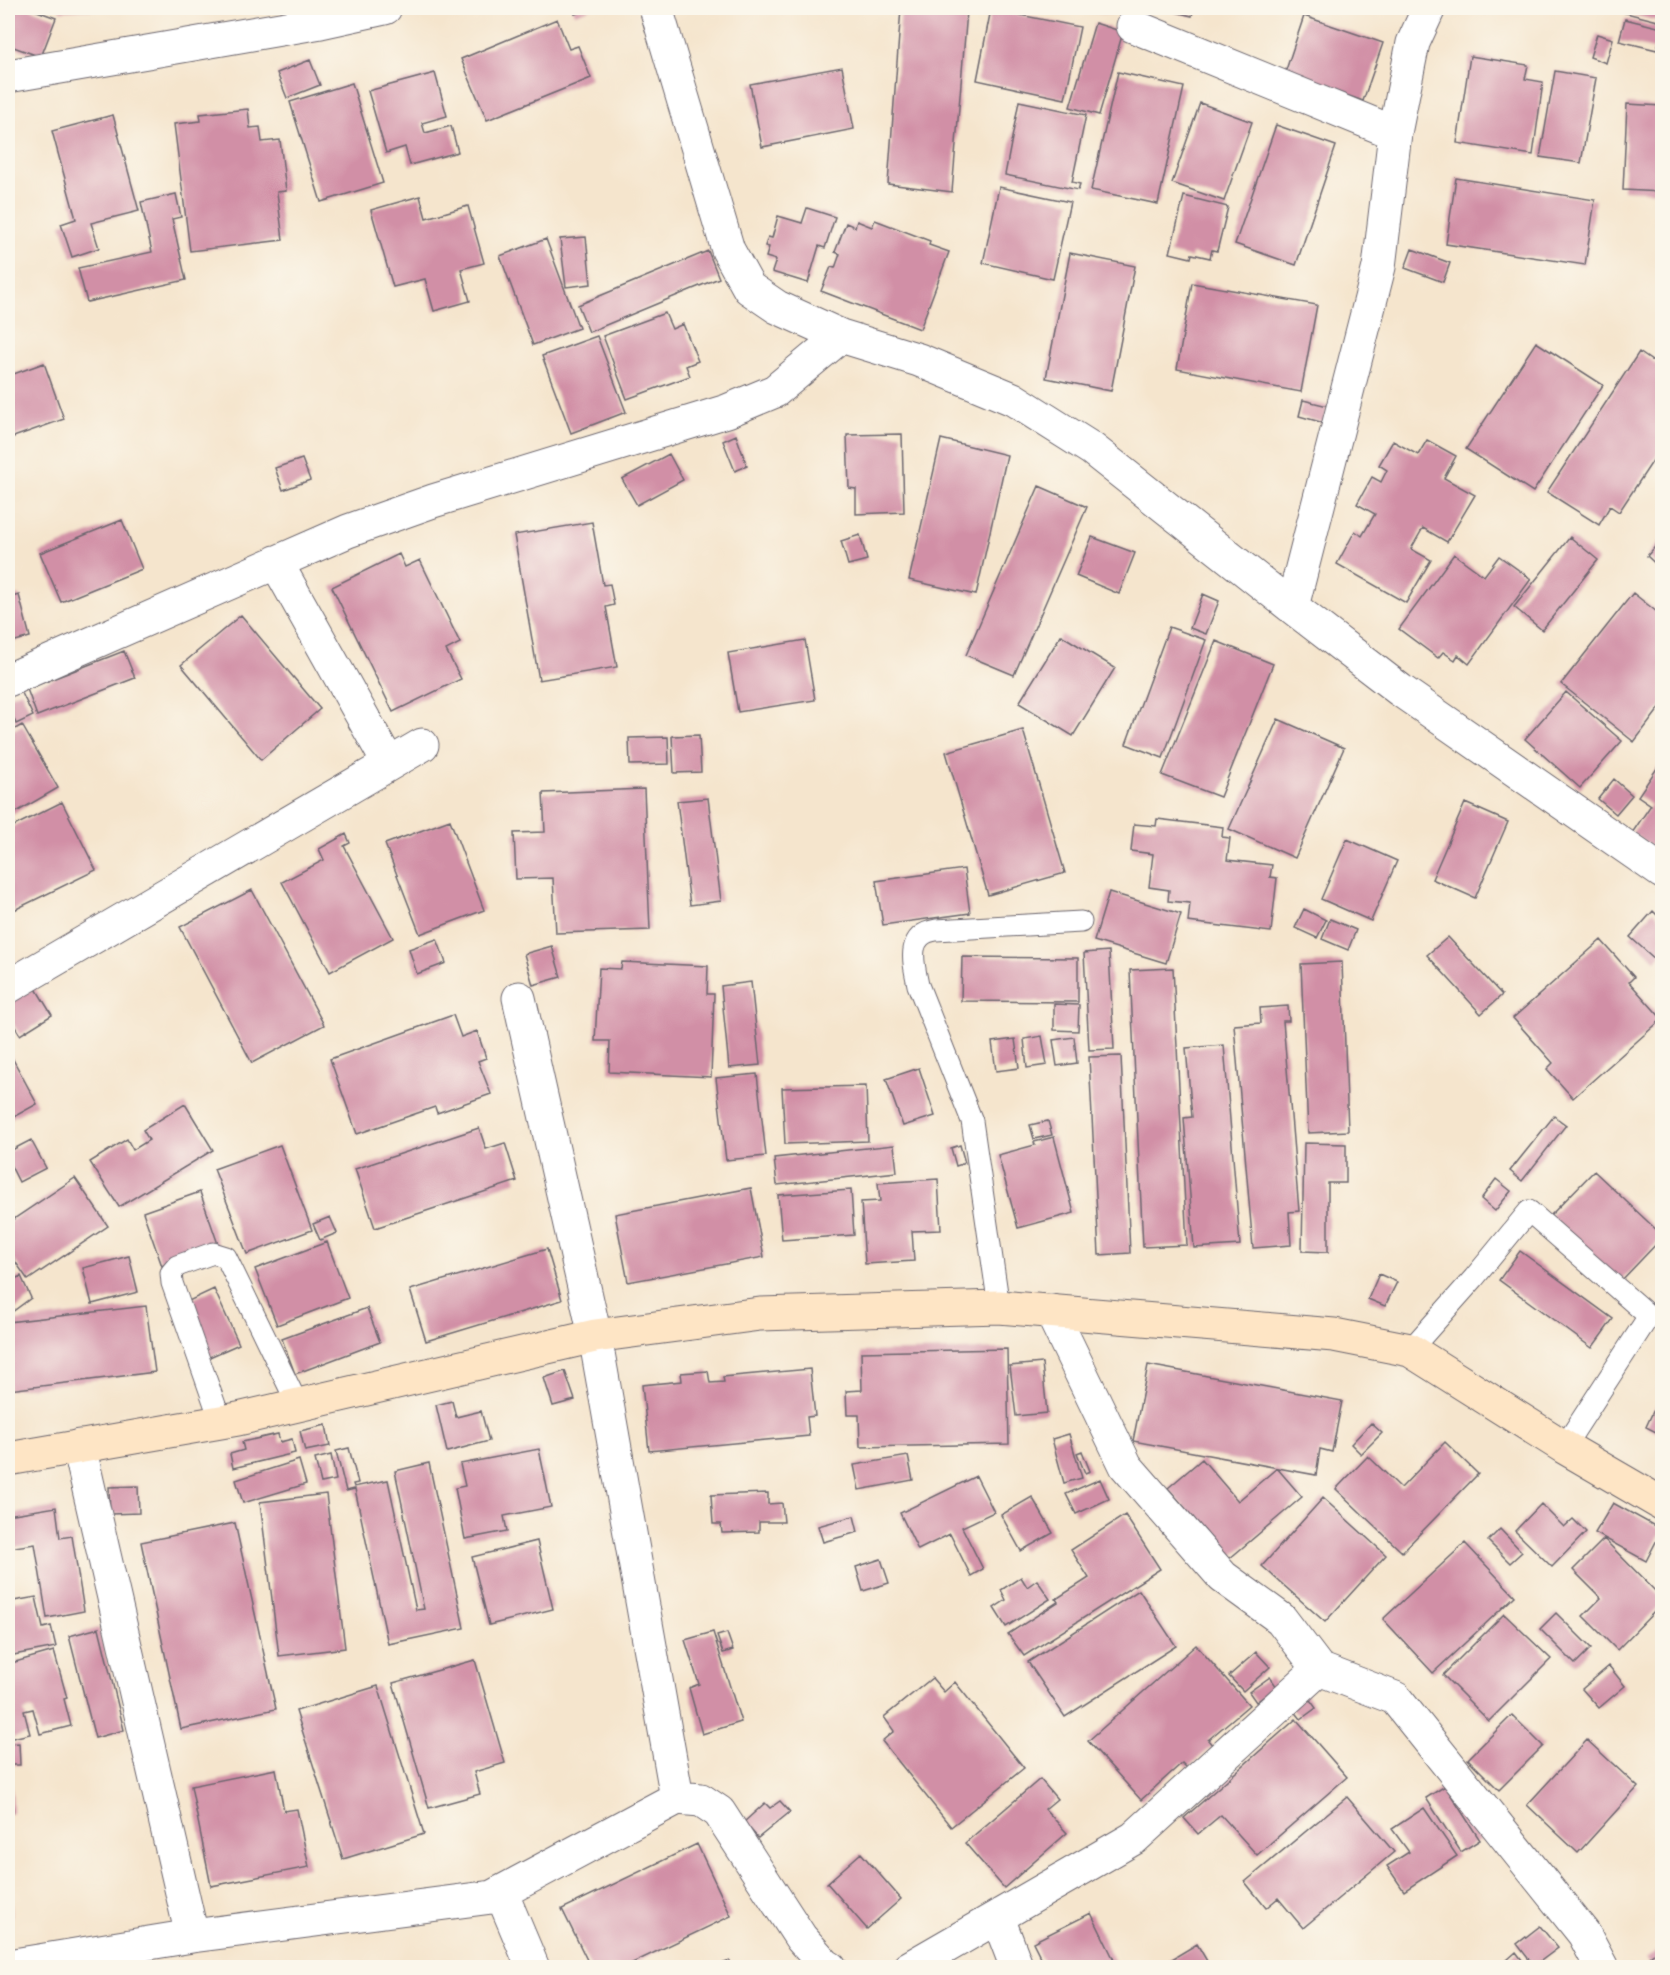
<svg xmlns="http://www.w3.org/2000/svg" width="1670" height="1975" viewBox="0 0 1670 1975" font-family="'Playpen Sans',sans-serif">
<rect width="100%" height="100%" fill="#fbf7ec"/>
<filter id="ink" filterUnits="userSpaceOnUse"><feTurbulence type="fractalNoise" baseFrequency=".0167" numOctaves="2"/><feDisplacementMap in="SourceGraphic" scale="12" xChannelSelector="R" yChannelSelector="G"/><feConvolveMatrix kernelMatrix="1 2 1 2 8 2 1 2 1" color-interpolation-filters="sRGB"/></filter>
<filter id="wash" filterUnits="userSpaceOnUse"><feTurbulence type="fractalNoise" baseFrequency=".008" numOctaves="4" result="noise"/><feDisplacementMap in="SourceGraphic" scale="24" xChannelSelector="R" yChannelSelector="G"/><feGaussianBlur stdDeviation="1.35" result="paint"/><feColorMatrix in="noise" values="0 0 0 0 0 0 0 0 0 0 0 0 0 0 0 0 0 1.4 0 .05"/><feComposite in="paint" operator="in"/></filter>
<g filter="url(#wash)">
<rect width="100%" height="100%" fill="#f5e5cd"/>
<g id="blocks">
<!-- building -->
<path fill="#d18fa6" d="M8 8H29L56 18 41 57 8 45Z
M59 8H104V9L60 11Z
M573 8H592L575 14Z
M901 8H933L967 11 952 192 888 184Z
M1068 8H1113L1112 14 1068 11Z
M1159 8H1194L1192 16Z
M1623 8H1662V22L1622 12Z
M991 9 1080 27 1065 99 977 80Z
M1304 16 1383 43 1363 101 1285 73Z
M557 19 569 49 578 46 591 78 487 120 461 59Z
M1625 19 1662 28 1657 50 1619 41Z
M1095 23 1123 32 1099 115 1070 107Z
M1597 34 1613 39 1606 63 1590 57Z
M1470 56 1528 65 1525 79 1543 82 1533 155 1457 143Z
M310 60 320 85 287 98 277 73Z
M842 67 854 129 762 147 750 84Z
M1555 71 1596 78 1581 163 1540 157Z
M1118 72 1184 87 1158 204 1091 190Z
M435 73 447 116 422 123 425 133 451 126 458 152 410 165 405 147 386 153 368 91Z
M352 83 383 183 321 202 290 102Z
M1019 101 1086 115 1072 182 1080 184 1078 190 1005 175Z
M1200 103 1252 122 1224 201 1172 183Z
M1627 104 1662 106V192L1623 190Z
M248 109 250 128 260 127 262 142 280 140 286 191 277 192 283 240 190 251 174 124 201 121 200 114Z
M113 115 139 211 91 223 99 248 72 257 61 224 76 219 52 131Z
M1276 125 1336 146 1296 265 1235 244Z
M1456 178 1595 200 1585 265 1446 244Z
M999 187 1070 202 1053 279 983 263Z
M176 194 181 217 172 219 186 280 87 302 78 268 152 252 141 202Z
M420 196 426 218 468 206 484 263 461 269 470 301 434 311 425 279 393 287 371 210Z
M1184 196 1228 207 1217 251 1212 250 1210 258 1192 254 1191 258 1170 253Z
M807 208 835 217 825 248 819 246 808 283 772 272 776 260 766 257 769 247 765 246 768 237 772 238 778 216 802 223Z
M875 220 930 241 929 245 949 252 920 329 821 291 831 267 835 268 840 254 835 252 846 223 855 227 857 221 872 227Z
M586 237 591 284 566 287 560 239Z
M546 239 579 328 533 345 500 256Z
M1412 249 1450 263 1443 282 1405 268Z
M708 251 719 278 589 332 578 305Z
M1070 253 1135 266 1111 391 1046 378Z
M1192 283 1317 305 1301 392 1177 369Z
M665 313 672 329 683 324 698 361 686 366 690 376 627 399 603 336Z
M597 336 626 412 571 433 542 356Z
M1536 342 1603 385 1533 492 1466 449Z
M1639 352 1662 368V447L1619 512 1610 506 1599 525 1547 492Z
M44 363 64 419 8 439V376Z
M1303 400 1328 406 1324 423 1299 416Z
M902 434 904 512 856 514V489L849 488 847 435Z
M736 435 747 466 735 471 723 441Z
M941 439 1007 455 976 595 909 580Z
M1427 440 1456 456 1444 478 1475 495 1447 542 1423 528 1411 549 1431 560 1406 603 1337 564 1355 531 1362 536 1375 514 1357 504 1372 477 1381 482 1387 470 1379 465 1393 441 1418 455Z
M669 454 683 480 637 505 622 479Z
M302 459 310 480 283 490 275 468Z
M1039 486 1087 507 1014 675 966 655Z
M122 520 142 569 61 602 40 553Z
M592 522 603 585 610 584 614 605 606 607 617 667 539 680 514 535Z
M860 535 867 560 848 565 841 541Z
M1092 537 1135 553 1119 594 1076 576Z
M1570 537 1598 560 1542 630 1514 607Z
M1662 539V570L1647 556Z
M399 554 405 567 420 560 460 643 446 650 461 679 393 712 332 587Z
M1454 554 1484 576 1499 556 1531 579 1469 664 1458 655 1455 660 1443 652 1438 658 1399 629Z
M1633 593 1662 616V705L1634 742 1561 684Z
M1203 594 1219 601 1206 634 1190 628Z
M19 595 30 637 8 643V598Z
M241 615 320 709 261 760 181 665Z
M1169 627 1206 640 1163 758 1126 744Z
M1061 635 1115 668 1073 736 1019 703Z
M805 640 815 700 738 712 728 653Z
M1216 641 1273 664 1220 797 1162 775Z
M124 651 135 678 37 716 27 689Z
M21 691 33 716 16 724 8 704V697Z
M1566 692 1622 741 1580 788 1525 739Z
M1278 719 1344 748 1295 858 1229 829Z
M22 725 58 788 8 817V733Z
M1023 730 1065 873 988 895 946 752Z
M699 735 701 772 674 773 672 736Z
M668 737 669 764 630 765 629 738Z
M1662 761V853L1632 833 1651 805 1638 796Z
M1614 779 1632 795 1616 814 1598 799Z
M644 789 650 930 556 933 553 878 516 879 514 833 545 832 543 793Z
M708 798 721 901 690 905 677 801Z
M62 802 96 870 8 913V829Z
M1465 803 1508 822 1475 898 1432 879Z
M1157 819 1223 827 1222 837 1230 838 1227 860 1272 865 1270 877 1277 878 1271 932 1188 922 1190 903 1168 901 1169 890 1149 887 1153 854 1131 851 1134 824 1156 826Z
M450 820 484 910 420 934 385 844Z
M346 834 350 843 344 846 393 938 330 972 282 882 324 860 319 849Z
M1347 839 1397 861 1371 921 1321 899Z
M964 869 970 913 883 925 876 881Z
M252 890 324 1025 252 1063 180 927Z
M1109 892 1181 914 1166 963 1094 941Z
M1304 909 1326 920 1317 938 1295 928Z
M1653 911 1662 920V953L1656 960 1630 937Z
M1330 919 1356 930 1348 950 1322 939Z
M1448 937 1502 995 1481 1014 1427 955Z
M437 939 446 963 417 974 409 949Z
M1601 940 1634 977 1629 982 1662 1019 1573 1098 1547 1069 1553 1063 1513 1018Z
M552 946 561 977 533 985 524 954Z
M1109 951 1114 1049 1089 1050 1084 953Z
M962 957 1078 958V1002L961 1001Z
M622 962 708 966 707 994H714L711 1077 609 1072 610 1041H595L599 968 621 969Z
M1342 962 1348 1131 1308 1133 1301 964Z
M1173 968 1187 1245 1143 1247 1130 970Z
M751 982 760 1065 729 1068 721 986Z
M35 987 52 1015 20 1035 8 1016V1003Z
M1054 1004 1079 1005 1078 1031 1054 1030Z
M1288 1006 1289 1021H1283L1299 1211 1289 1212 1291 1245 1253 1248 1234 1025 1261 1023 1260 1008Z
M453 1015 461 1037 477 1031 486 1058 478 1061 491 1094 437 1113 435 1107 357 1134 330 1059Z
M1042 1036 1047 1065 1027 1068 1024 1039Z
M1074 1037 1077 1063 1057 1066 1053 1040Z
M1015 1039 1019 1068 996 1071 992 1042Z
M1224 1045 1240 1245 1194 1248 1184 1118 1192 1117 1186 1048Z
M8 1050 37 1104 8 1120Z
M1121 1056 1130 1253 1099 1255 1089 1057Z
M919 1068 935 1116 903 1126 886 1079Z
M757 1074 766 1156 726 1160 716 1078Z
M866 1086 868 1141 785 1144 782 1088Z
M185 1104 213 1150 119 1207 90 1162 127 1139 133 1150 149 1140 143 1130Z
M1554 1116 1566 1125 1522 1181 1510 1171Z
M1048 1121 1052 1135 1034 1139 1030 1125Z
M479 1128 486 1149 505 1143 517 1181 375 1228 355 1169Z
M1054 1137 1074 1213 1018 1228 998 1155 1035 1145 1034 1142Z
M31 1140 46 1168 19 1182 8 1160V1152Z
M1304 1143 1346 1144V1183H1328V1252L1302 1251Z
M280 1145 312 1230 247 1254 214 1169Z
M894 1145 897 1172 777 1185 774 1158Z
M960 1145 965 1163 956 1166 951 1148Z
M1594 1171 1662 1235V1238L1620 1282 1550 1216Z
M75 1178 108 1226 28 1280 8 1251V1223Z
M938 1179 941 1230 912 1231 914 1261 865 1264 861 1202 880 1201 878 1183Z
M1496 1179 1511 1191 1495 1211 1481 1199Z
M751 1188 764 1257 628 1282 615 1214Z
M851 1190 854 1235 782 1240 778 1195Z
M200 1192 219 1247 162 1266 143 1212Z
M330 1217 337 1233 320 1240 313 1224Z
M327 1242 348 1298 277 1325 255 1269Z
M547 1249 562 1300 426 1341 410 1290Z
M1520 1251 1613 1319 1592 1348 1499 1280Z
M129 1256 138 1292 92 1304 83 1268Z
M1379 1274 1397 1282 1385 1306 1368 1299Z
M21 1276 31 1298 8 1315V1282Z
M214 1289 239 1344 205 1359 180 1305Z
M146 1306 155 1372 9 1390 8 1375V1322Z
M367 1308 380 1342 295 1374 282 1339Z
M1007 1349 1009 1444 860 1447 859 1415H847L846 1391 862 1390 861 1352Z
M1042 1363 1047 1413 1016 1416 1010 1366Z
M1148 1365 1342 1401 1332 1452 1320 1449 1316 1475 1133 1441Z
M810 1369 815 1416 807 1417 809 1436 649 1451 642 1385 682 1381 681 1373 708 1371 710 1383 724 1382 723 1377Z
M565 1371 575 1400 553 1406 544 1378Z
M1662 1392V1435L1646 1427Z
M452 1401 456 1417 481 1411 489 1441 447 1452 436 1405Z
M1371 1423 1382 1433 1361 1454 1351 1444Z
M326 1425 330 1446 305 1451 300 1431Z
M278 1434 280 1442 292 1439 295 1453 233 1468 230 1454 244 1450 242 1442Z
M1069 1434 1082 1478 1064 1483 1052 1439Z
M1445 1442 1478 1474 1402 1552 1336 1489 1368 1456 1401 1488Z
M349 1448 358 1483 353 1484 354 1487 388 1480 416 1610 424 1609 395 1471 429 1463 464 1628 388 1644 355 1489 346 1491 336 1451Z
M539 1449 551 1507 504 1516 507 1531 465 1539 455 1488 465 1486 460 1464Z
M1082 1451 1090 1471 1085 1473 1077 1453Z
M331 1455 336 1480 321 1483 315 1459Z
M908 1456 913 1480 859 1490 854 1465Z
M1202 1459 1238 1501 1277 1468 1302 1497 1229 1559 1168 1488Z
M299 1460 306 1484 243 1503 236 1480Z
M976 1476 994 1512 962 1527 983 1569 971 1576 950 1534 918 1550 900 1513Z
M1100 1479 1109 1499 1076 1514 1066 1494Z
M138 1486 139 1513 110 1514 109 1487Z
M768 1493V1504L782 1503 784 1522H759V1532L722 1533 721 1524H713L711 1495Z
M326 1494 345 1648 279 1656 260 1502Z
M1032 1497 1053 1533 1021 1551 1001 1515Z
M1323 1498 1386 1555 1325 1622 1262 1566Z
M1613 1503 1662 1530 1646 1561 1595 1533Z
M1541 1504 1564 1527 1573 1519 1586 1532 1552 1567 1515 1531Z
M56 1507 60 1538 72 1536 84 1611 47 1618 35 1544 8 1548V1515Z
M1125 1515 1160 1569 1024 1656 1008 1634 1058 1602 1056 1599 1089 1578 1071 1550Z
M854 1516 858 1532 823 1542 818 1526Z
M235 1523 276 1709 181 1729 141 1542Z
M1500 1529 1522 1552 1510 1563 1488 1541Z
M1604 1539 1662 1598V1604L1617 1650 1583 1616 1601 1598 1573 1570Z
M537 1541 553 1609 489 1625 472 1557Z
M1465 1543 1515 1596 1433 1673 1383 1619Z
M881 1559 889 1583 863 1591 856 1567Z
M1021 1577 1027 1587 1037 1580 1050 1599 1006 1627 994 1608 1006 1600 1001 1590Z
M1139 1590 1176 1646 1065 1717 1028 1662Z
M36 1597 43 1628 51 1626 56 1647 8 1656V1602Z
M1556 1613 1591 1648 1575 1664 1540 1629Z
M1504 1614 1551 1659 1489 1721 1443 1675Z
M99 1628 124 1730 95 1738 69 1636Z
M713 1632 741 1722 702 1734 689 1688 699 1684 685 1640Z
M727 1633 733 1650 723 1653 717 1636Z
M1196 1645 1249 1705 1208 1740 1213 1746 1187 1768 1182 1763 1141 1800 1088 1741Z
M54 1651 67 1698 64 1699 71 1726 40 1734 33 1709 24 1711 30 1734 8 1739V1664Z
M1256 1652 1270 1667 1243 1691 1229 1676Z
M475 1660 505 1763 474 1772 480 1794 429 1808 393 1683Z
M1609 1666 1625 1686 1599 1708 1582 1689Z
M1270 1677 1277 1687 1256 1702 1249 1692Z
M932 1678 944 1692 955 1682 1024 1768 951 1827 882 1741 894 1731 884 1717Z
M378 1686 424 1834 343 1859 296 1711Z
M1305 1693 1316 1708 1301 1719 1290 1705Z
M1512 1715 1543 1746 1499 1790 1468 1759Z
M1296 1719 1347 1777 1257 1855 1221 1815 1198 1834 1184 1818Z
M1587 1740 1638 1787 1578 1853 1527 1805Z
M19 1743 20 1765H8V1744Z
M276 1769 284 1811 297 1809 309 1867 211 1886 191 1786Z
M8 1770H11L13 1813 8 1814Z
M1040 1779 1057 1799 1045 1809 1067 1833 1004 1888 965 1843Z
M1445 1786 1480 1840 1461 1852 1426 1798Z
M1347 1797 1394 1852 1303 1928 1278 1898 1266 1908 1245 1882Z
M780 1801 790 1812 758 1838 744 1822 765 1803 770 1808Z
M1424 1808 1457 1856 1404 1891 1387 1866 1409 1852 1392 1829Z
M697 1844 731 1916 622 1968H591L562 1909Z
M861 1853 901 1899 867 1929 827 1883Z
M10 1890 12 1916 8 1917V1891Z
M1091 1913 1118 1968H1046L1033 1942Z
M1540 1926 1558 1948 1534 1966 1517 1944Z
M1197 1944 1211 1968H1157Z
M1662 1945V1968H1655L1647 1959Z
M1516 1952 1528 1968H1498Z
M730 1961 732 1968H713V1967Z
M766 1962 768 1967H754Z"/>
</g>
</g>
<g filter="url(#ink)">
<use href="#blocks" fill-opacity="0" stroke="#6c666e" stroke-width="1.5"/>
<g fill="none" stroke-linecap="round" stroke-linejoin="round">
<defs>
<path id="lane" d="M999 1307 972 1121 918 985C913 961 906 935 936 930L1081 922
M1410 1350 1474 1278 1529 1211 1649 1316 1564 1447
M221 1422 172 1283 171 1273 177 1266 213 1253 226 1257 298 1405"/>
<path id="street" d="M656 8 728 250 749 288 777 307 841 336 919 360 1013 399 1092 449 1292 607 1400 690 1662 872
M1133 26 1395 133
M8 76 321 22 385 8
M276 562 389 764
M1292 607 1379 267 1395 133 1413 43 1429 8
M8 680 348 531 433 501 727 411 775 391 841 336
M8 987 422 745
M519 998 595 1336 677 1798
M1051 1311 1126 1466 1223 1577 1281 1619 1319 1669 1395 1698 1584 1934 1602 1968
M79 1446 192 1936
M501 1892 533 1968
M998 1918 1017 1968
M8 1966 192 1936 492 1897 677 1798 701 1800 719 1812 801 1938 825 1965 830 1968
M909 1968 1134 1838 1319 1669"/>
<path id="secondary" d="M8 1459 238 1419 595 1336 760 1314 999 1307 1334 1335 1410 1350 1564 1447 1662 1504"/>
</defs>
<!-- lane casing -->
<use href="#lane" stroke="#6c666e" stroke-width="23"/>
<!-- street casing -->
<use href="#street" stroke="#6c666e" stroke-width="35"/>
<!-- secondary casing -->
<use href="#secondary" stroke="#6c666e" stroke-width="35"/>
<!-- lane -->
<use href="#lane" stroke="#fff" stroke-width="21"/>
<!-- street -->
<use href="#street" stroke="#fff" stroke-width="33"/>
<!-- secondary -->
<use href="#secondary" stroke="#fee5c5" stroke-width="33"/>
</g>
</g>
<!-- margin -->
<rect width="1670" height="1975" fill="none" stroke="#fbf7ec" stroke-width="30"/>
</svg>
